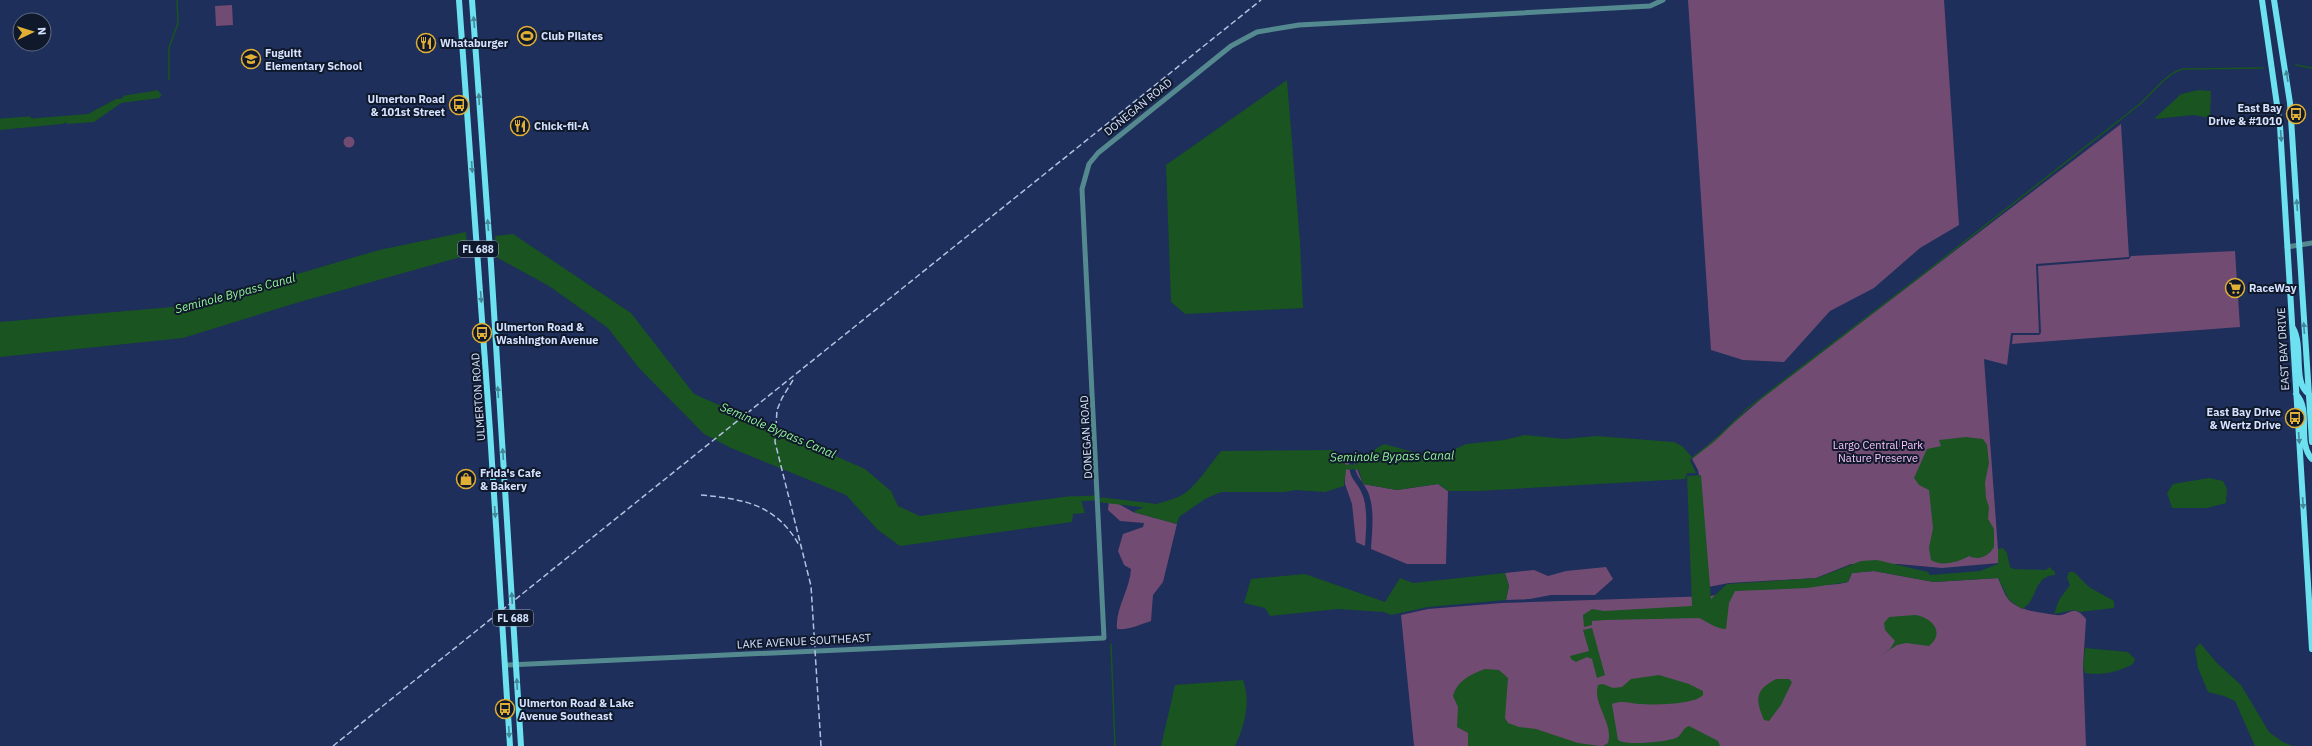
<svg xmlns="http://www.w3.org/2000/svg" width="2312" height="746" viewBox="0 0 2312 746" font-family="'IBM Plex Sans',sans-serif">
<rect width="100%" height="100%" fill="#1d2f5a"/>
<!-- green -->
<path fill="#724b73" d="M1688 0H1944L1959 225 1920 248 1874 288 1830 311 1784 362 1743 360 1711 350Z
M232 5 233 25 216 26 215 6Z
M2121 124 2129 257 2036 264 2039 333H2011L2007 365 1984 359 1999 563 1942 568 1898 564H1851L1816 578 1729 583 1708 587 1700 481 1698 470 1692 459 1761 399Z
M343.5 142a5.5 5.5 0 1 1 11 0a5.5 5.5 0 1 1-11 0Z
M2235 251 2240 327 2012 344 2013 335H2039L2041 333 2038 266 2129 259 2131 256Z
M1354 461 1363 484 1397 490 1438 484 1448 491 1446 564H1407L1371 549C1372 531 1375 509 1368 492 1362 479 1355 477 1354 461Z
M1345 462H1349C1349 481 1358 481 1363 496 1368 511 1366 530 1365 546L1356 542 1352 504 1345 484Z
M1109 501 1117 503 1133 512 1177 524 1163 582 1153 595 1151 621C1138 625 1130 630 1117 629 1115 608 1130 590 1131 569L1124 565 1118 551 1123 534 1143 527 1144 523 1120 521 1108 510Z
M1606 567 1613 579 1595 595H1551L1530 599 1506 600 1509 586 1505 573 1534 570 1548 576 1566 571Z
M1874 571 1934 582 1998 578C2001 584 2004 594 2009 600 2019 611 2042 613 2056 615 2070 617 2072 602 2086 619L2083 666 2086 746H1414L1401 615 1428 609 1502 603 1711 596 1740 590 1839 584 1848 582 1852 573Z"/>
<!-- water -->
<path fill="#195421" d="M1287 80 1300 242 1303 308 1185 314 1171 302 1166 165Z
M155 90 162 95 159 98 121 103 94 122 67 124V122L62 124 0 130V121L88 114 116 99 148 95Z
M2198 90 2211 91 2210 118 2194 115 2154 119 2181 94Z
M466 232 468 255 296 303 183 338 0 357V322L172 307 236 292 379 250Z
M513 234 631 313 694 394 865 469 891 491 898 506 920 516 1072 496 1081 500 1085 513 1073 514 1072 522 900 546 878 530 846 495 731 448 704 434 639 368 608 328 549 286 496 257 495 236Z
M1525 435 1565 439 1596 436 1674 442 1682 446 1692 457 1690 460 1696 473H1687L1685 479 1478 491H1448L1438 484 1397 490 1363 484 1356 461 1384 444 1432 457 1449 452 1466 444 1504 440Z
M1966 437 1983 439 1987 445 1989 463 1985 482 1986 498 1989 507 1988 519 1994 529V547C1989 556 1979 561 1969 556 1959 562 1941 567 1931 560L1929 548 1933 528 1929 490 1919 485 1914 478 1927 449 1941 446 1939 440Z
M1333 450 1344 459 1346 471 1344 486 1325 492 1296 490 1285 492H1221L1205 499 1179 517 1177 524 1133 512C1148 504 1167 503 1182 495 1195 488 1211 463 1221 451Z
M1701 475 1711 599 1727 584 1817 578 1861 561 1877 560 1928 572 1930 575 1980 571 1998 564V549L2003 548 2007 553 2010 567 2014 569 2046 570 2049 567 2055 572V575C2033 576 2038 601 2022 609L2009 600 1998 578 1934 582 1874 571 1852 573 1848 582 1807 588 1735 591 1729 603 1726 629C1716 629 1708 622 1699 618L1605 620 1592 621V625L1584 627 1583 615 1592 609 1604 611 1692 606 1687 476Z
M2209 478 2223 481 2227 489 2226 503 2207 508H2172L2167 493 2173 484Z
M2069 572H2074L2089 587 2114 601V608L2080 612 2074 610 2054 614 2059 600 2070 585 2067 578Z
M1505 573 1509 586 1506 600 1428 607 1391 615 1384 612 1338 609 1270 616 1265 608 1244 603 1251 579 1305 574 1385 602 1400 578 1413 583Z
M1915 615C1931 617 1946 632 1929 646L1906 643 1897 645 1880 656 1890 649 1895 641 1885 630 1884 623 1889 617Z
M1592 628 1605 675 1597 678 1592 659 1587 657 1576 662 1571 659 1570 656 1589 651 1583 630Z
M2200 643 2217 663 2241 685 2269 732 2283 742 2292 746H2255L2235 701 2224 696 2208 692 2198 668 2195 649Z
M2085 648 2128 652 2135 659 2133 664C2117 672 2103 676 2085 673L2083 666Z
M1485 669 1499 670 1508 678 1505 718 1508 723 1519 727 1536 729 1578 743 1600 746H1468V733L1457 727 1458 707 1453 696C1457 681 1471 674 1485 669Z
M1659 675 1689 684 1703 691V695C1694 705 1653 705 1639 704 1629 703 1622 700 1612 704L1618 740C1626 746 1666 742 1676 738 1682 736 1682 728 1689 726L1718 741 1720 746H1603L1608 743C1614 723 1592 704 1598 685L1603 684 1613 688 1622 687 1631 679Z
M1776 679H1789L1792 682 1781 705 1769 721 1764 720C1755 699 1755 690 1776 679Z
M1243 680C1251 702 1245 725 1235 746H1161L1175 685Z"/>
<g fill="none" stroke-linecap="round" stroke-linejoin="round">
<!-- stream -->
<path stroke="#195421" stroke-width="1.5" d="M2296 65 2312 68
M169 80V48L178 23 177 0
M1692 458 1714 441 1748 408 1922 275 2140 104C2153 93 2168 71 2184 69L2263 68
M1111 644 1115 746"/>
<!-- canal -->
<path stroke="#195421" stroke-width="5" d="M125 98 157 93
M0 121 29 119
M1339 467H1363
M1071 499 1094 498
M1102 500 1153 506"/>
<!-- minor -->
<path stroke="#558990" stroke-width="5" d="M2287 247 2312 243
M506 665 1104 638 1082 189 1089 164 1098 153 1231 46 1257 32 1299 25 1650 6 1663 0"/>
<!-- major -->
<path stroke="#6de1ef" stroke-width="6" d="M459 0 490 431 510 746
M472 0 491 264 521 746
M2262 0 2280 126 2312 649
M2274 0 2290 103 2312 442
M2293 328C2304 347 2292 383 2309 394
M2296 394C2312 410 2296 442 2312 459"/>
<!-- rail -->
<path stroke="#b3c1e0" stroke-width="1.5" stroke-dasharray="6 3" stroke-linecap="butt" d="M793 380 782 398 777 410 775 442 811 586 821 746
M701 495C743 499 776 504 799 545
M333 746 1261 0"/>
</g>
<!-- one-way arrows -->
<defs><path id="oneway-solid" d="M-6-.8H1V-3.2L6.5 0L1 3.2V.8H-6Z"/></defs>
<g fill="#438797">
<use href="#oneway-solid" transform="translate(474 22) rotate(-95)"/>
<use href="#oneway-solid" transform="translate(2287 76) rotate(-99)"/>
<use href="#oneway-solid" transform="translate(479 99) rotate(-93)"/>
<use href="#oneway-solid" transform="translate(2281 136) rotate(86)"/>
<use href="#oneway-solid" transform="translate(472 167) rotate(86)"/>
<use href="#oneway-solid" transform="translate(2297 205) rotate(-94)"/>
<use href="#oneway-solid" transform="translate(488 225) rotate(-94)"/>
<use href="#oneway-solid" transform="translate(481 297) rotate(86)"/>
<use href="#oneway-solid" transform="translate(2304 328) rotate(-94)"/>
<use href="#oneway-solid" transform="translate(498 392) rotate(-94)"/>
<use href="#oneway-solid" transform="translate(2299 438) rotate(86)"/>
<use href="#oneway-solid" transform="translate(503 454) rotate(-94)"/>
<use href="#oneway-solid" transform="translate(2303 503) rotate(86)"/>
<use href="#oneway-solid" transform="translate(495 512) rotate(86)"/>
<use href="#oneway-solid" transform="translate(512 598) rotate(-93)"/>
<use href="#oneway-solid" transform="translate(517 684) rotate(-93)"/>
<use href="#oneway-solid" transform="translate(509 732) rotate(87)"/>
</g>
<!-- icons -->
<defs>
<symbol id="stadium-ring" viewBox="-11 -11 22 22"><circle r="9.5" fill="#10192c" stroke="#e0af34" stroke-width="1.5"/><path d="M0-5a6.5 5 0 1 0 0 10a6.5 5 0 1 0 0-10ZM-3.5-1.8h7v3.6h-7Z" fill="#e0af34"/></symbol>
<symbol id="restaurant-ring" viewBox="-11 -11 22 22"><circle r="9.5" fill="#10192c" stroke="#e0af34" stroke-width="1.5"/><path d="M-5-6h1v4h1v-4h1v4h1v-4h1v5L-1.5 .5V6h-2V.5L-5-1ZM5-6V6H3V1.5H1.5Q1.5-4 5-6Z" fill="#e0af34"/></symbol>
<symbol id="school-ring" viewBox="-11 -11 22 22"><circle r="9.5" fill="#10192c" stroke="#e0af34" stroke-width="1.5"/><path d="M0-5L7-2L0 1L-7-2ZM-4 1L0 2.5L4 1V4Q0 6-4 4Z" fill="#e0af34"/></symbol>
<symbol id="bus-ring" viewBox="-11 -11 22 22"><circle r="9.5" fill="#10192c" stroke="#e0af34" stroke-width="1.5"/><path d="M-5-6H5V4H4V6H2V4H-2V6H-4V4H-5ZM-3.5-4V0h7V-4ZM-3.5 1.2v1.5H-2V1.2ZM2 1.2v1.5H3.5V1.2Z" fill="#e0af34"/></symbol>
<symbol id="supermarket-ring" viewBox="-11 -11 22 22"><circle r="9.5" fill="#10192c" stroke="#e0af34" stroke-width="1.5"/><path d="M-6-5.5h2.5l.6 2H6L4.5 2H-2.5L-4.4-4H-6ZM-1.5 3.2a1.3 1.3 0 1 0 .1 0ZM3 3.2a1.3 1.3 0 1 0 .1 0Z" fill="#e0af34"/></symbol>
<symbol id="shop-ring" viewBox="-11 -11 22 22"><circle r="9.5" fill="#10192c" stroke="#e0af34" stroke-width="1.5"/><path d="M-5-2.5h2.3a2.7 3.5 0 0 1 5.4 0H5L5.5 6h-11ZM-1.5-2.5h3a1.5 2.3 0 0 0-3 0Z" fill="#e0af34"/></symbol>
</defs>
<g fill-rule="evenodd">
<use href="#stadium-ring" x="516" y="25" width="22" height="22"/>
<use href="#restaurant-ring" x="415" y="32" width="22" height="22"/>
<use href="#school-ring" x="240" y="48" width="22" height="22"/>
<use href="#bus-ring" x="448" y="94" width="22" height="22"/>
<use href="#bus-ring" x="2285" y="103" width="22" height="22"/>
<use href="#restaurant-ring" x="509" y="115" width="22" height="22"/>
<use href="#supermarket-ring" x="2224" y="277" width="22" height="22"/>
<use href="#bus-ring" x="471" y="322" width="22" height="22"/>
<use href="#bus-ring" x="2284" y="407" width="22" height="22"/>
<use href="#shop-ring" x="455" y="468" width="22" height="22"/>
<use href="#bus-ring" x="494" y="698" width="22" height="22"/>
</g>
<g text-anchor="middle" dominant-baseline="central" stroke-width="4" stroke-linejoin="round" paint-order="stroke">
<!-- shield labels -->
<g fill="#10192c" stroke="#9aa6bf" stroke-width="1">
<rect x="458" y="241" width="40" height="16" rx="3"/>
<rect x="493" y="610" width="40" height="16" rx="3"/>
</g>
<g font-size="10" font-weight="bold" fill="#d5e2fe">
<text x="478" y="249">FL 688</text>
<text x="513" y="618">FL 688</text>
</g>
<!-- poi labels -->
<g font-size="11" font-weight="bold" fill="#d5e2fe" stroke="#10192c" text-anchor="start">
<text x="541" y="36">Club Pilates</text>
<text x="440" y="43">Whataburger</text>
<text x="265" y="53">Fuguitt<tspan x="265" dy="13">Elementary School</tspan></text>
<text x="445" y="99" text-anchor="end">Ulmerton Road<tspan x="445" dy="13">&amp; 101st Street</tspan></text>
<text x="2282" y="108" text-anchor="end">East Bay<tspan x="2282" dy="13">Drive &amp; #1010</tspan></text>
<text x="534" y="126">Chick-fil-A</text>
<text x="2249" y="288">RaceWay</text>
<text x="496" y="327">Ulmerton Road &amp;<tspan x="496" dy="13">Washington Avenue</tspan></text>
<text x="2281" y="412" text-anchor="end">East Bay Drive<tspan x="2281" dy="13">&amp; Wertz Drive</tspan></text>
<text x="480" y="473">Frida's Cafe<tspan x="480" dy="13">&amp; Bakery</tspan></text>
<text x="519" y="703">Ulmerton Road &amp; Lake<tspan x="519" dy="13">Avenue Southeast</tspan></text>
</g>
<!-- street labels -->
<g font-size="11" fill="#d5e2fe" stroke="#10192c">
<text transform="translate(1138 107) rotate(-39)">DONEGAN ROAD</text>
<text transform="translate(2283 349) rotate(-93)">EAST BAY DRIVE</text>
<text transform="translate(478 397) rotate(-94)">ULMERTON ROAD</text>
<text transform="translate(1086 437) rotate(-93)">DONEGAN ROAD</text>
<text transform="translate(804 641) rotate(-3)">LAKE AVENUE SOUTHEAST</text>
</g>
<!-- park labels -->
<g font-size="11" fill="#f8c3fa" stroke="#10192c">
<text x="1878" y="445">Largo Central Park<tspan x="1878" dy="13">Nature Preserve</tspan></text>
</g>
<!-- water labels -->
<g font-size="12" font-style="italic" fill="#93f69a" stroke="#10192c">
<text transform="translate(235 293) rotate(-15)">Seminole Bypass Canal</text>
<text transform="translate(778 430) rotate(23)">Seminole Bypass Canal</text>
<text transform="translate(1392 456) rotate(-1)">Seminole Bypass Canal</text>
</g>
</g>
<!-- north arrow -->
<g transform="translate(32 32) rotate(86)"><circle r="19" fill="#10192c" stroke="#5f6980"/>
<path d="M0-3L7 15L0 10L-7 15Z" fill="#e0af34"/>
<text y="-6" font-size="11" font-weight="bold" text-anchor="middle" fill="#d5e2fe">N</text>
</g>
</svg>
